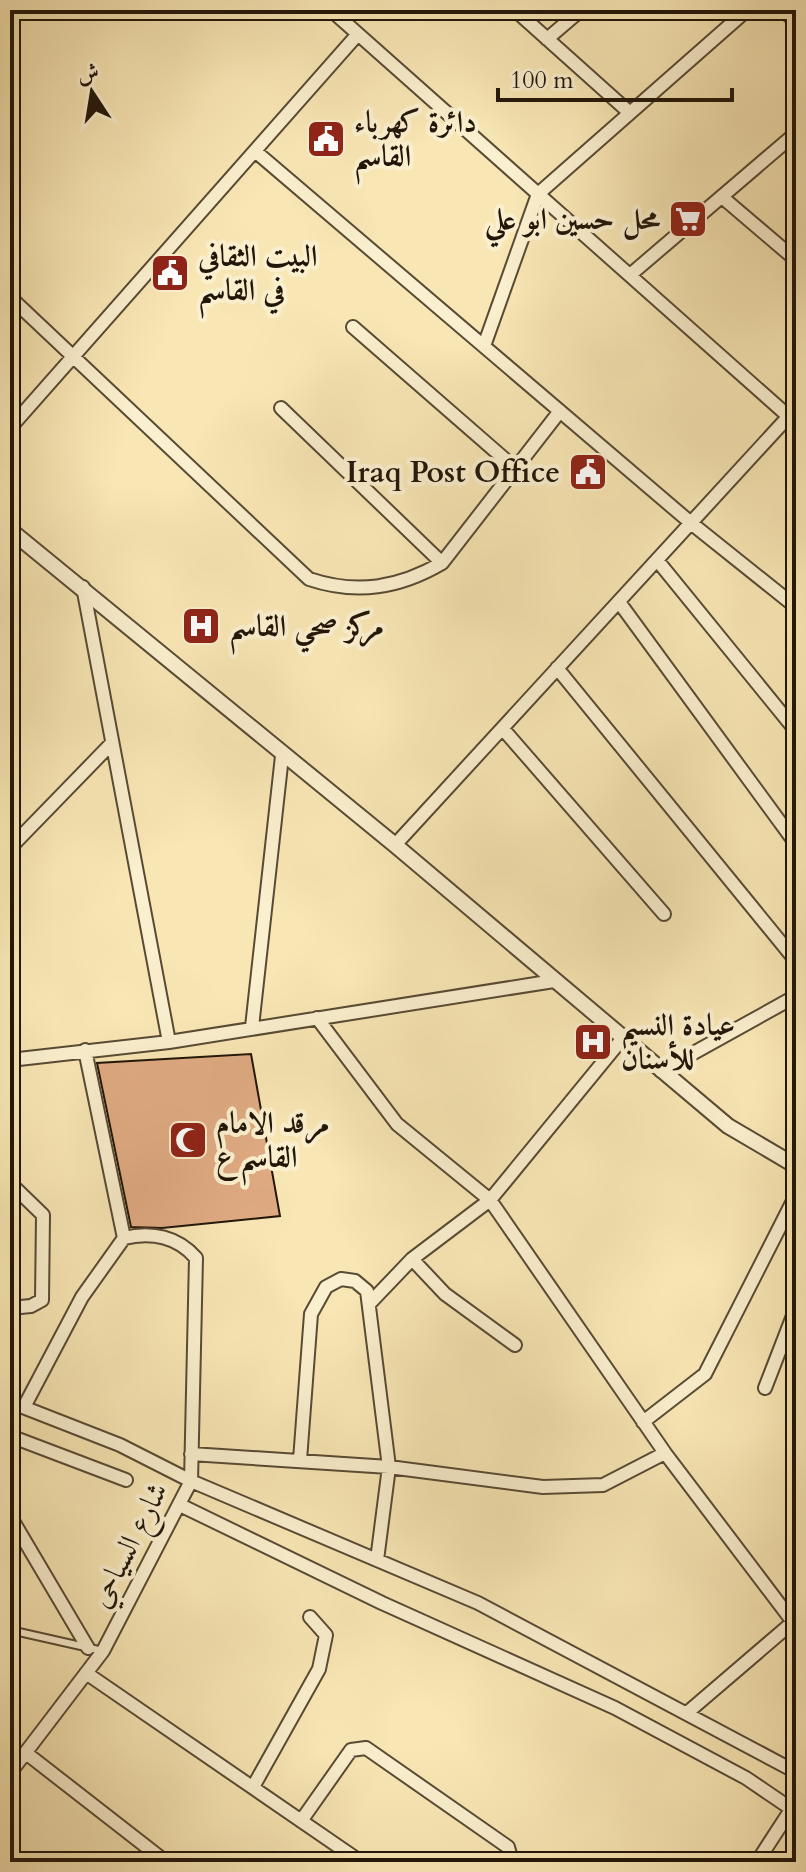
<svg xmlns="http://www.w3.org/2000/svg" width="806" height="1872" viewBox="0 0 806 1872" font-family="Cardo,Amiri,serif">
<rect width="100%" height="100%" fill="#f8e6b4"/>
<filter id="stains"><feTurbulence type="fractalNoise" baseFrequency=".0025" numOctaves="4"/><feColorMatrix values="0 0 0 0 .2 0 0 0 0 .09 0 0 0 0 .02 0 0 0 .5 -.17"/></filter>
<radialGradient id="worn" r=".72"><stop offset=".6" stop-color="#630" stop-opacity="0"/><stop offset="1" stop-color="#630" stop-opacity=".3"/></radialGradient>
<!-- building -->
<path fill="#dfaa82" stroke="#221609" stroke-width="2" d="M251 1054 280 1216 162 1228 131 1227 97 1063Z"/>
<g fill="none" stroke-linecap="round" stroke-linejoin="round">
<defs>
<path id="service" d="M10 1630 103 1651"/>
<path id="minor" d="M331 10 796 423
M515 10 630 113
M783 10 796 22
M547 39 581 10
M255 151 691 523 796 607
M722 197 796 260
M630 275 796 133
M10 297 309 579C357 595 399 588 442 563L560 411
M353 327 516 469
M484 346 538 194 747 10
M281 408 442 563
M10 428 358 34
M657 560 796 731
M83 587 169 1042
M619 602 796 844
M557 668 796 961
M503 729 664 914
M395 845 789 416
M10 848 111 744
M317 1018 397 1124 490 1200 665 1453 796 1626
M252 1027 282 756
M85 1050 124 1238
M10 1060 169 1042 554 981
M661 1071 796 996
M10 1183 43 1215 42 1300 31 1306 10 1308
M412 1259 445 1294 515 1345
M369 1304 412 1259 490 1200 622 1039
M765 1388 796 1308
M10 1402 120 1445 191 1481 478 1603 796 1772
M643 1422 705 1374 796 1195
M10 1436 126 1480
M191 1454 389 1467 543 1487 603 1485 665 1453
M300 1460 311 1314 326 1287 341 1279 355 1281 367 1291 389 1467 377 1560
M180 1505 382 1603 615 1708 746 1778 796 1812
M10 1516 88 1648
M86 1673 361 1862
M688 1712 793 1622
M26 1753 166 1862
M10 1773 103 1651 191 1481 196 1258C178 1237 152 1231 124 1238L82 1297 24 1407
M253 1787 319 1669 326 1635 310 1617
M301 1821 351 1750 366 1748 508 1847 512 1862
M757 1862 792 1808"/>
<path id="tertiary" d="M10 530 395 845 728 1126 796 1166"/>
</defs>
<!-- service casing -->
<use href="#service" stroke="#584a34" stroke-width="10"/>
<!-- minor casing -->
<use href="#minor" stroke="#584a34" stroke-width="16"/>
<!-- tertiary casing -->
<use href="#tertiary" stroke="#584a34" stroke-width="18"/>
<!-- service -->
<use href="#service" stroke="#faefce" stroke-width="6"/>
<!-- minor -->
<use href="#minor" stroke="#faefce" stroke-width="12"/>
<!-- tertiary -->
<use href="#tertiary" stroke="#faefce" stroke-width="14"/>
</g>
<!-- icons -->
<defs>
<symbol id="civic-square" viewBox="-11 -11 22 22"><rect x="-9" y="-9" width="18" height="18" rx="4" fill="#8f2418" stroke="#faefce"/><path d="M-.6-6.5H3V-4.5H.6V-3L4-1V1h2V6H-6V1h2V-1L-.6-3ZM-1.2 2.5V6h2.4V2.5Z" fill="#fff"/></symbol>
<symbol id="supermarket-square" viewBox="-11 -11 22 22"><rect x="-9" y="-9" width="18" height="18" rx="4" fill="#8f2418" stroke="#faefce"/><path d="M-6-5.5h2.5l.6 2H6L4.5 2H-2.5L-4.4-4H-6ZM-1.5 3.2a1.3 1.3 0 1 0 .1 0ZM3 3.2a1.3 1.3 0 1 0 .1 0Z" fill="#fff"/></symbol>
<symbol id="hospital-square" viewBox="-11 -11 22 22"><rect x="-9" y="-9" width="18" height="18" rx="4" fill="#8f2418" stroke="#faefce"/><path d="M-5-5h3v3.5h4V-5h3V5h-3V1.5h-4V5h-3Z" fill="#fff"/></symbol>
<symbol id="mosque-square" viewBox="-11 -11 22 22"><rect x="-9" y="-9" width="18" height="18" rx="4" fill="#8f2418" stroke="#faefce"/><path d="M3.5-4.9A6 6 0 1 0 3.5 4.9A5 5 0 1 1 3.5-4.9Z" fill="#fff"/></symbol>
</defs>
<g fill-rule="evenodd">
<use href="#civic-square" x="304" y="117" width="44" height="44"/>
<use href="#supermarket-square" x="666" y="197" width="44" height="44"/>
<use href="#civic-square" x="148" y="251" width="44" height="44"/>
<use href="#civic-square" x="566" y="450" width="44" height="44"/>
<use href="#hospital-square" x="179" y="604" width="44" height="44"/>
<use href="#hospital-square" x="571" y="1020" width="44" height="44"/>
<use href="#mosque-square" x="166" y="1118" width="44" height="44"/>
</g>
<g text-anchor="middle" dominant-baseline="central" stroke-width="8" stroke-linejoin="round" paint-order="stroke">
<!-- poi labels -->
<g font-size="30" font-weight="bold" fill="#221609" stroke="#faefce" text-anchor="start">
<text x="354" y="122">دائرة كهرباء<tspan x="354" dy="34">القاسم</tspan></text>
<text x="660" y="219" text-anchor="end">محل حسين ابو علي</text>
<text x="198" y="256">البيت الثقافي<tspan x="198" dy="34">في القاسم</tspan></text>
<text x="560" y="472" text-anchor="end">Iraq Post Office</text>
<text x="229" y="626">مركز صحي القاسم</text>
<text x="621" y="1025">عيادة النسيم<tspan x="621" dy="34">للأسنان</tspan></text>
<text x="216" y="1123">مرقد الامام<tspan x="216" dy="34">القاسم ع</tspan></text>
</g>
<!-- street labels -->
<g font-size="30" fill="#221609" stroke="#faefce">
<text transform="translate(129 1545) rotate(-63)">شارع السياحي</text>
</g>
</g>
<!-- margin -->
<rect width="806" height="1872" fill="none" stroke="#f8e6b4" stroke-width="40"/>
<rect x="12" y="12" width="782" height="1848" fill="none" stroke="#221609" stroke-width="4"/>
<rect x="20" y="20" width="766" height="1832" fill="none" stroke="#221609" stroke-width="2"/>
<!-- north arrow -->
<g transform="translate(92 92) rotate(348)" stroke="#faefce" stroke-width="6" paint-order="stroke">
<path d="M0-6L14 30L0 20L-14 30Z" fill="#221609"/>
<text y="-12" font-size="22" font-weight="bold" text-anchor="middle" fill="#221609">ش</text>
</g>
<!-- scale -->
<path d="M498 88v12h234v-12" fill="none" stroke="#221609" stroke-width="4"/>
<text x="510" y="88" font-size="24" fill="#221609" stroke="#faefce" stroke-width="6" paint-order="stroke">100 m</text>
<rect width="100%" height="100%" filter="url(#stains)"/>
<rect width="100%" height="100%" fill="url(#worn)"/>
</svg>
